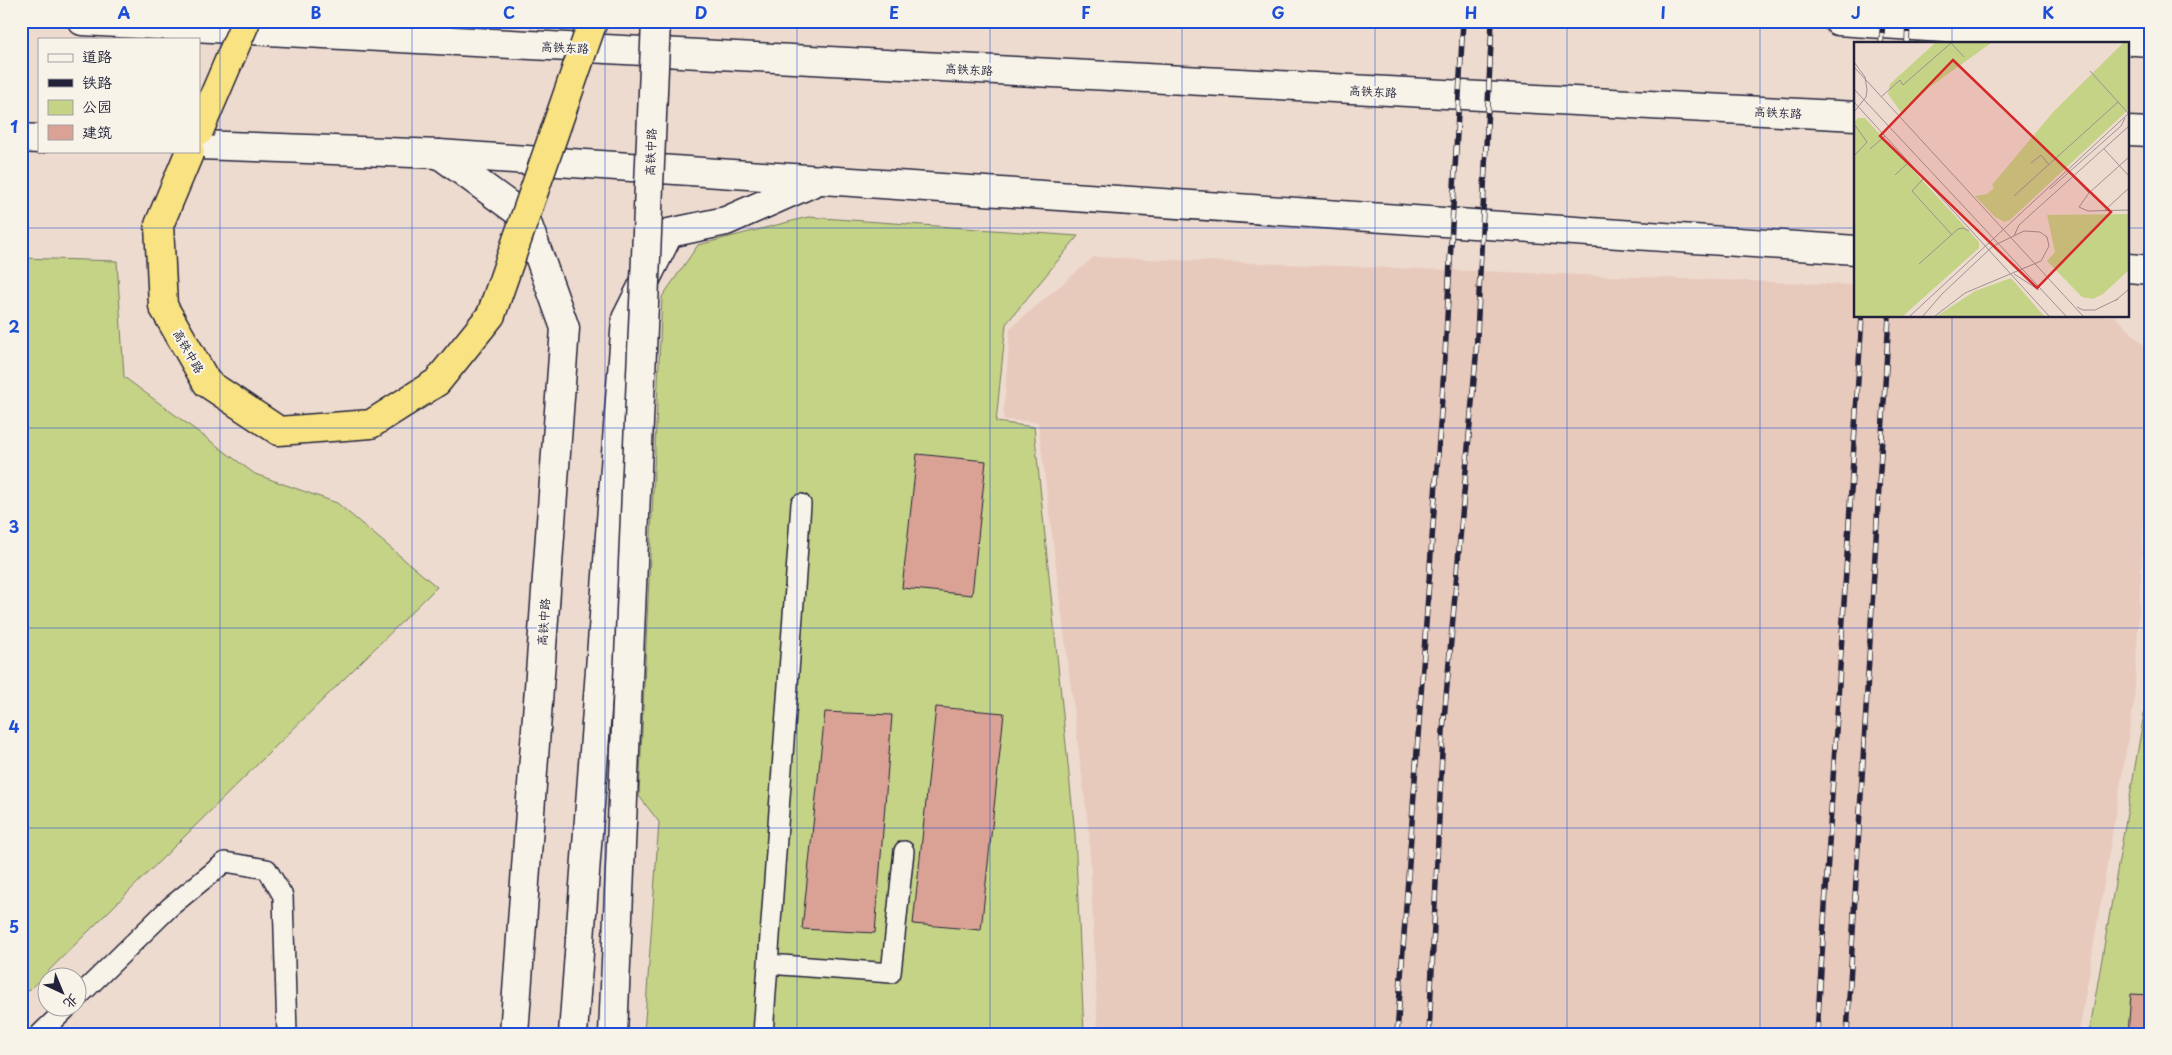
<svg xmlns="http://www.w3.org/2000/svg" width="2172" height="1055" viewBox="0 0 2172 1055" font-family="'Playpen Sans','LXGW WenKai TC',sans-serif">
<rect width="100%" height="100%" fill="#eedbcf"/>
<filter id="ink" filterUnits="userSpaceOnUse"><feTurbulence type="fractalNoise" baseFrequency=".02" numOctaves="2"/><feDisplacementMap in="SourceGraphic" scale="10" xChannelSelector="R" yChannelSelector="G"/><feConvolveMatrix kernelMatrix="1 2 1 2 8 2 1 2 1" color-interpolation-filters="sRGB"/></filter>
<g filter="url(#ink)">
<!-- built -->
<path fill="#e8cabd" d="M1094 257 1856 285V316H2115L2151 352 2149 428 2134 703 2079 1034H1098L1089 834 1038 422 1003 420 1010 328Z"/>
<!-- green -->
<path fill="#c5d387" stroke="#747a61" d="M808 217 1078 236 1006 324 996 422 1034 427 1075 834 1084 1034H644L659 822 639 796 662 297 698 245Z
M21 258 117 261 124 377 255 474 337 503 437 587 21 998Z
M2151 651V1034H2089L2147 697Z"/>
<!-- building -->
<path fill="#daa294" stroke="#22223b" d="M917 454 986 461 972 595 902 588Z
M936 707 1004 713 981 930 913 924Z
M825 712 892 715 875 933 802 929Z
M2131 994 2151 995V1034H2128Z
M863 1030 914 1034H862Z"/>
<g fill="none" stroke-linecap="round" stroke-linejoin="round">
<defs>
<path id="service" d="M2134 41 2135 21
M768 964 891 973 904 851
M78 997 170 907 225 862 267 869 283 896 287 1034
M40 1034 67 1008
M763 1034 801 504"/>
<path id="tertiary" d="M1838 21 2151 42
M439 154 525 217 565 328 514 1034
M573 1034 626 319 669 233 726 221 821 179"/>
<path id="secondary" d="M82 21 1856 116
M2128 131 2151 132
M21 138 39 139
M199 145 439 154 1856 250
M2128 268 2151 270"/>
</defs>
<!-- service casing -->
<use href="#service" stroke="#22223b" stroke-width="22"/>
<!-- tertiary casing -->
<use href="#tertiary" stroke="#22223b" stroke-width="31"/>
<!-- secondary casing -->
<use href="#secondary" stroke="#22223b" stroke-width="31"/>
<!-- service -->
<use href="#service" stroke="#f7f3e8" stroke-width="19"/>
<!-- tertiary -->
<use href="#tertiary" stroke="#f7f3e8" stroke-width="28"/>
<!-- secondary -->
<use href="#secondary" stroke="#f7f3e8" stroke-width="28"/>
<defs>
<path id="rail" d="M1881 44 1883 21
M1907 44 1908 21
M1397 1034 1445 355 1463 21
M1429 1034 1443 731 1476 357 1492 21
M1817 1034 1862 316
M1847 1034 1889 316"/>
</defs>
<!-- rail casing -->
<use href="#rail" stroke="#22223b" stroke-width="5.5"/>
<!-- rail -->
<use href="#rail" stroke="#f7f3e8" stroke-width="4" stroke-dasharray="11" stroke-linecap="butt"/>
<defs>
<path id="tertiary-bridge" d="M613 1034 656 21"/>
<path id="trunk-bridge" d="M199 131 246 21
M190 151 159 225 163 306 207 383 279 431 371 424 437 382 491 315 593 21"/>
</defs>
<!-- tertiary-bridge casing -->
<use href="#tertiary-bridge" stroke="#22223b" stroke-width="31" stroke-linecap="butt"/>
<!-- trunk-bridge casing -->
<use href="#trunk-bridge" stroke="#22223b" stroke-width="31" stroke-linecap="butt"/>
<!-- tertiary-bridge -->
<use href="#tertiary-bridge" stroke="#f7f3e8" stroke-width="28"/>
<!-- trunk-bridge -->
<use href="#trunk-bridge" stroke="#f8e281" stroke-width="28"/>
</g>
</g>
<!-- grid -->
<path fill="none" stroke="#1d4ed8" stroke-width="1" stroke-opacity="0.55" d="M220 21V1034M412 21V1034M605 21V1034M797 21V1034M990 21V1034M1182 21V1034M1375 21V1034M1567 21V1034M1760 21V1034M1952 21V44M21 228H1856M2128 228H2151M1952 316V1034M21 428H2151M21 628H2151M21 828H2151"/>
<g text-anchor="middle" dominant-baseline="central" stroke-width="4.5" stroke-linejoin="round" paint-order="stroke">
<!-- street labels -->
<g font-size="12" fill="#22223b" stroke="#f7f3e8">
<text transform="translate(565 47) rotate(3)">高铁东路</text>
<text transform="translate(969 69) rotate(3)">高铁东路</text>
<text transform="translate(1373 91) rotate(3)">高铁东路</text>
<text transform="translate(1778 112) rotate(3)">高铁东路</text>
<text transform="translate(650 152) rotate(-88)">高铁中路</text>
<text transform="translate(189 351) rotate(60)">高铁中路</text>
<text transform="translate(543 622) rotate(-86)">高铁中路</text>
</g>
</g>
<!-- overview -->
<g transform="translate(1854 42)">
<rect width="275" height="275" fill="#eedbcf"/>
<path d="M81 1H137L76 45 50 68 49 73 34 52 36 42ZM269 1H275V67L156 178 150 180 140 174 121 154 133 152 140 146 138 143 200 69ZM4 76H11L125 200V206L49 274H0V80ZM275 172V228L249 252 239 257 228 255 193 219 201 210 193 173ZM157 236 190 274H83L121 249Z" fill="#c5d387"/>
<path fill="none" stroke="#9c9194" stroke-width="1" d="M0 20 11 35 13 48 12 55 0 70M0 25 229 274M236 29 275 72M0 47 212 274M27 55 46 38 49 43 97 1 110 15M0 60 195 274M0 82 13 100 0 114M16 107 31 94M250 107 275 134M275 115 235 151 225 165 234 169 275 168M177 121 187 113 195 123M41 133 55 120M219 134 235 151M70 136 58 149 98 193M196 147 267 84 271 76M160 154 264 60M251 168 275 146M160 194 165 183 275 84M65 222 104 187 109 186 115 189M160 232 185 248M261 259 275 247M223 265 229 268H241L264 257M56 274 275 71M69 274 88 252 139 204 170 189 186 190 193 195 195 204 187 219 111 251 81 274"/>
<path fill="#d62828" fill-opacity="0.15" stroke="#d62828" stroke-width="2.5" d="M99 18 257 170 183 246 26 94Z"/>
<rect width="275" height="275" fill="none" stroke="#22223b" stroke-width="2.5"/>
</g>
<!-- margin -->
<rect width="2172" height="1055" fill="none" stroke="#f7f3e8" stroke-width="55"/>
<!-- legend -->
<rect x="38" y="38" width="162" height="115" fill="#f7f3e8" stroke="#a29fa3"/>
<rect x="48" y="54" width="25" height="8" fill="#f7f3e8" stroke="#a29fa3"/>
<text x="82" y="62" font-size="15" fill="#22223b">道路</text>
<rect x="48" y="79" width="25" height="8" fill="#22223b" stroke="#a29fa3"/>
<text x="82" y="88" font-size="15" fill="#22223b">铁路</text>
<rect x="48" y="100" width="25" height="15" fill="#c5d387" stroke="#a29fa3"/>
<text x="82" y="112" font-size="15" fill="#22223b">公园</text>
<rect x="48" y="125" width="25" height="15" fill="#daa294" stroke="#a29fa3"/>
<text x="82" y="138" font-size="15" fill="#22223b">建筑</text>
<!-- north arrow -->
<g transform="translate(62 992) rotate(136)"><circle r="24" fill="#f7f3e8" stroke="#a29fa3"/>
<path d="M0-4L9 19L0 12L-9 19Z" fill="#22223b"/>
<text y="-8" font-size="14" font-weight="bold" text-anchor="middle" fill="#22223b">北</text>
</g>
<rect x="28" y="28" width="2116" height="1000" fill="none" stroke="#1d4ed8" stroke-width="2"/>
<g font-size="16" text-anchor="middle" font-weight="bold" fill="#1d4ed8">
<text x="124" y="19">A</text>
<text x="316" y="19">B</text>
<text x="509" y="19">C</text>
<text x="701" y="19">D</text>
<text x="894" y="19">E</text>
<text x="1086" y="19">F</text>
<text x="1278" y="19">G</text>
<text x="1471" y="19">H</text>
<text x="1663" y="19">I</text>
<text x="1856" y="19">J</text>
<text x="2048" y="19">K</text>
<text x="14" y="133">1</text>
<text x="14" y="333">2</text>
<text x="14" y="533">3</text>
<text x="14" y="733">4</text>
<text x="14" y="933">5</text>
</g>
</svg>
